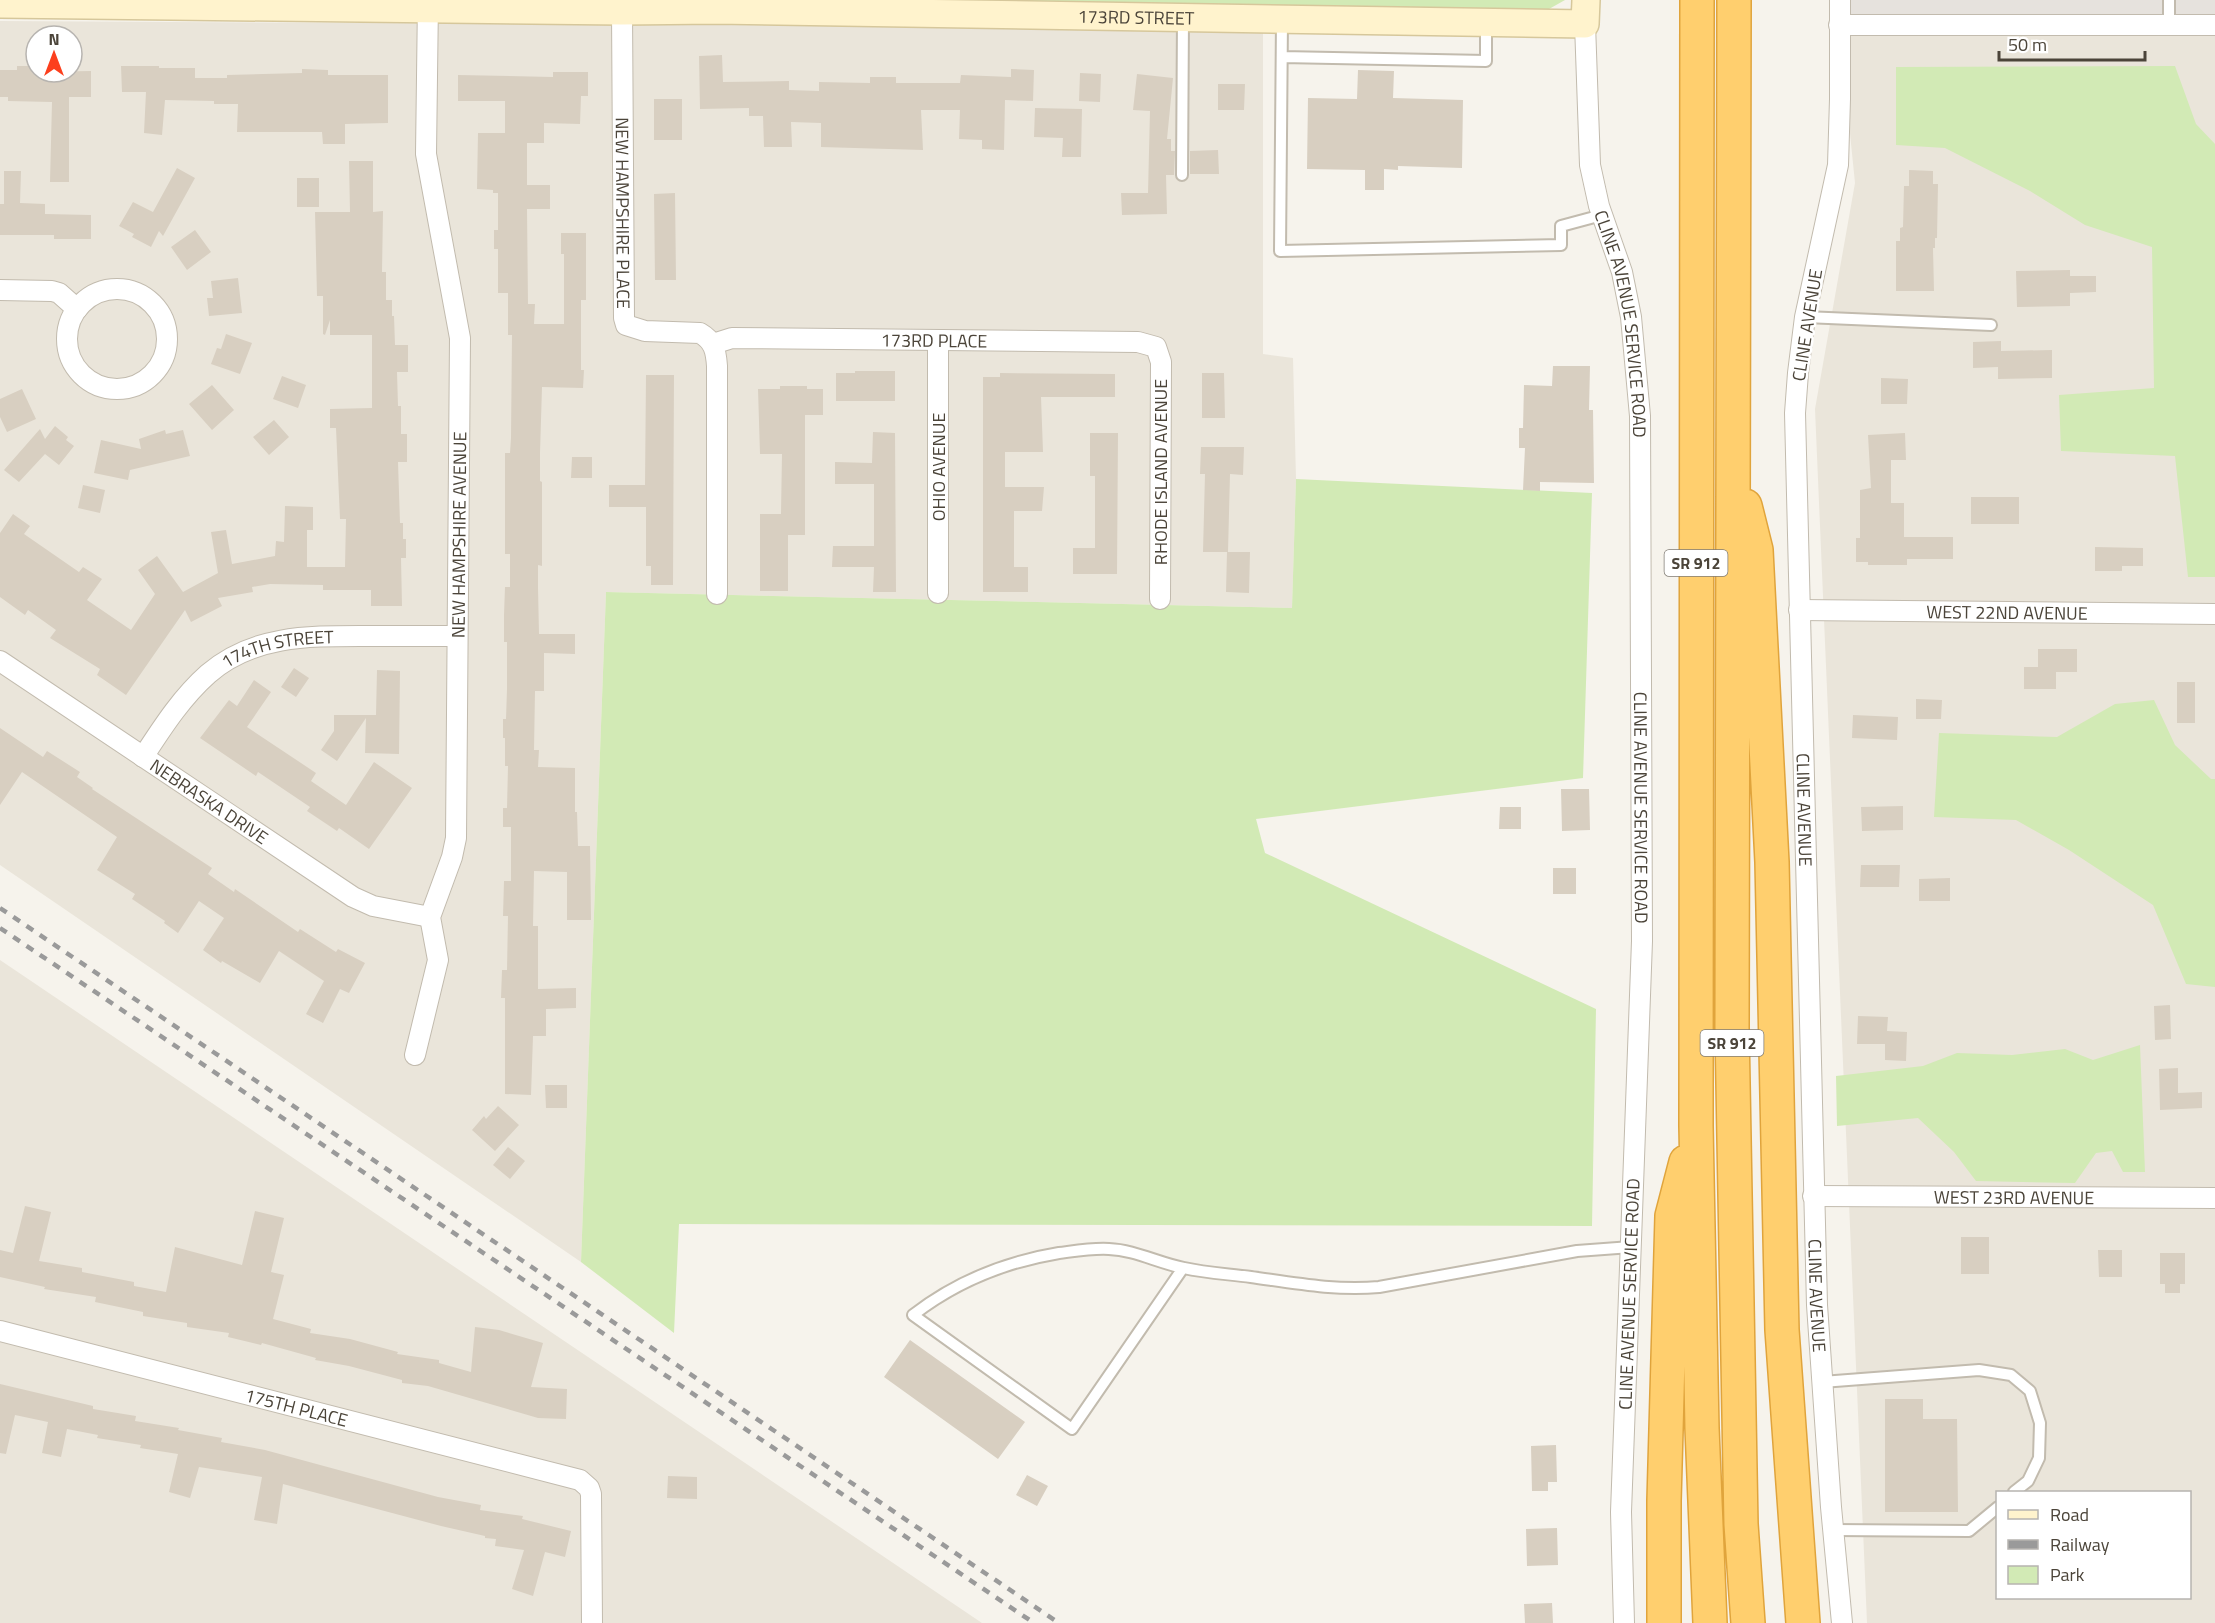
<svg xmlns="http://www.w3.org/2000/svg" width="2215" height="1623" viewBox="0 0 2215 1623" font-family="'Titillium Web',sans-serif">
<rect width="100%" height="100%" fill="#f6f3ec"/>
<!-- residential -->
<path fill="#eae5da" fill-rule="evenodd" d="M0 21 1263 28V354L1293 358 1296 479 1292 608 606 592 581 1262 0 865ZM36 36H72V72H36Z
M2215 24V1623H1867L1815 409 1855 183 1839 25ZM1998 1492H2190V1598H1998Z
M0 960 982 1623H0Z"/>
<!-- industrial -->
<path fill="#e6e2dd" d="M1839 0H2215V24L1839 25Z"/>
<!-- green -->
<path fill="#d2eab5" d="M1001 0H1565L1549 9 1537 11 1001 5Z
M2175 66 2196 124 2215 144V577H2188L2175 456 2061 451 2059 395 2154 388 2152 247 2085 225 2030 191 1945 148 1896 145V67Z
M1296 479 1592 493 1583 778 1256 819 1265 853 1596 1009 1592 1226 679 1224 674 1333 581 1262 606 592 1292 608Z
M2154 700 2175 745 2211 779H2215V987L2186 984 2153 905 2069 850 2016 820 1934 817 1939 733 2057 737 2115 704Z
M2140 1045 2145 1172H2123L2112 1151 2096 1153 2075 1183 1976 1181 1954 1152 1918 1118 1837 1126 1836 1076 1923 1066 1957 1053 2012 1055 2065 1049 2093 1060Z"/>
<!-- building -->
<path fill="#d8cfc1" d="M722 55 723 82 789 81V90L819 91V82L870 83V77H896V83H960L961 75 1011 77V69L1034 70 1033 101 1005 100 1004 150 982 149V140L959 139 960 110H921L923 150 821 147V123L791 122 792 147H764L763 116H749V108L700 109 699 56Z
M17 66H36V72L91 71V97H69V182H50L52 102 8 101V97H0V70H17Z
M121 66H159V68H195V78H227V75L302 73V69L328 70V75H388V123L345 124V144H323L322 132H237L238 104H214V101L165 100 162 135 144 133 146 92H122Z
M1358 70 1394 71 1393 98 1463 100 1462 168 1398 166V170L1384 169V190H1365V170L1307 169 1308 98 1357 99Z
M553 72H588V96H581L580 124 544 123V143H527V185H550V209H527L528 304H535L534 324H564V254H561V233H586V300H581V370H584L583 388 542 387 540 453V481L542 482V566L538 565V588L539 634H575V654L544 653V691H535L534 750H539L538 767 575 768V812H577L578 846H590L591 920H567V872L534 871 533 926H538V989L576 988V1008L546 1009V1036H533L531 1095 505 1094V998H501L502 970H507L508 916H503L504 881H511V827H503V808H507L508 766H505V738H503V719H506L507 689V642H504V615L505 587H510V554H505V453H510L511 438 512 335H508V293H498V249H494V230H498V193H493V190L477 189 478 133H505V101H458V75L553 77Z
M1080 73 1101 74 1100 102 1079 101Z
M1137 74 1173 78 1167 139H1171V151H1175L1174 175H1166L1167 214 1122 215 1121 193H1148L1150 111 1133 110Z
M1218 84H1245L1244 110H1218Z
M654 99H682V140H654Z
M1035 108 1082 109 1081 157H1062L1063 138 1034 137Z
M1218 150 1219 174H1190V151Z
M349 161H373V212L383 211 382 272H386V300H392V316H394L395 345H408V372H397L398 406H401V434H407V462H398L400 523H403V539H406V558H401L402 606H371V590H323V585L270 584 252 587 253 592 218 598 222 606 191 622 185 610 126 695 97 675 100 669 50 638 56 630 28 610 25 615 0 597V533L13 514 30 526 24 534 79 572 83 567 102 579 87 600 131 630 155 594 138 570 157 556 183 592 218 573 211 532 226 530 232 564 275 556 276 541 284 542 285 506 313 507V530H307V567H345L346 519H340L336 428H330V409L372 408V335H330V320L325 335 323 334V296H317L315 212H350Z
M177 168 195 178 163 236 159 231 151 247 132 237 134 234 119 226 133 202 153 212Z
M1909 170 1933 171V184H1938L1937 238H1935V248H1933L1934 291H1896V241H1900V228L1903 227 1904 186H1909Z
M4 171H21L20 203 45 204V214L91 215V239H54V235H0V204H4Z
M297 178H319V207H297Z
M675 193 676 280H655L654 194Z
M195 230 211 252 187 270 171 247Z
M2070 270V276H2096V292L2070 293V306L2017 307 2016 271Z
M238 278 242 313 209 316 207 298H213L211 281Z
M226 334 252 343 240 374 211 364 217 348 221 349Z
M2001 341V351L2052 350V378L1998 379V367L1973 368V342Z
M1553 366H1590L1589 410H1593L1594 483 1540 482V491L1523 490 1525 448H1519V428H1523L1524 385 1552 386Z
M855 371H895V401H836V373H855Z
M1000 373 1115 374V397H1041L1043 452H1005V487H1044L1042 511H1014V567H1028V592H983V377H1000Z
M1202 373H1224L1225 418H1202Z
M646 375H674L673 585H651V566H646V507H609V485H645Z
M282 376 306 385 298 408 273 399Z
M1881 378 1908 379 1907 404H1881Z
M212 385 234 410 212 430 189 404Z
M780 386H807V389H823V415H805V535H788V591H760V514H781L782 454H760L758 389H780Z
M22 389 36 419 7 432 0 417V399Z
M274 420 289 437 269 455 253 437Z
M55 426 68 437 66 440 74 446 59 465 45 454 19 482 4 470 40 429 45 439Z
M165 430 166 434 183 430 190 456 130 470 128 480 94 473 101 440 141 449 139 439Z
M873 432 895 433 896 592H873L874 567H832L833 546H874V484H835V462L872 463Z
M1090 433H1118L1117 574H1073V548H1095V476H1090Z
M1905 433 1906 460H1891V503H1904V537H1953V559H1907V565H1868V562H1856V538H1860V490L1871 488 1868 435Z
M1201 447H1244L1243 475 1230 474 1228 552H1250L1249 593 1226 592 1227 552H1203L1205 474H1200Z
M572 457H592V478H571Z
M83 485 105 490 100 513 78 508Z
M1971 497H2019V524H1971Z
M2095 547 2143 548V566H2122V571H2095Z
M2038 649H2077V672H2056V689H2024V667H2038Z
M294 668 309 678 296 697 281 687Z
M377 670 400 671 399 754 365 753 366 718 337 761 321 750 334 731V715H376Z
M254 680 271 692 247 727 316 773 311 781 346 805 374 762 412 788 369 849 339 828 337 831 307 811 310 807 258 772 256 776 200 738 229 700 237 706Z
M2177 682H2195V723H2177Z
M1916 699 1942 700 1941 719H1916Z
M1853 715 1898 717 1897 740 1852 738Z
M0 728 43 757 47 751 80 772 77 777 93 788 92 789 212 868 208 874 234 892 235 889 298 932 300 929 336 952 338 949 365 963 349 993 340 989 323 1023 306 1014 324 981 279 951 260 983 222 961 221 963 203 950 224 918 199 901 178 933 164 923 165 921 132 899 135 894 97 870 117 837 22 772 0 805Z
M1561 789H1589L1590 830 1562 831Z
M1903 806V830L1862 831 1861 807Z
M1500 807H1521V829H1499Z
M1861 865H1900L1899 887H1860Z
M1553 868H1576V894H1553Z
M1950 878V901H1919V879Z
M2170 1005 2171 1039 2155 1040 2154 1006Z
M1858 1016 1888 1017 1887 1031 1907 1032 1906 1061 1885 1060V1044H1857Z
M2178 1068V1093L2202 1092V1108L2160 1110 2159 1069Z
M545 1085H567V1108H546Z
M498 1106 519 1125 495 1151 472 1130 484 1116 486 1119Z
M508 1147 525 1161 510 1179 493 1165Z
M25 1206 51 1212 39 1261 82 1268V1272L134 1282V1286L166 1292 175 1247 242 1265 255 1211 284 1218 271 1272 284 1275 273 1319 311 1329 310 1333 350 1339 398 1352 397 1354 439 1360V1363L471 1372 475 1327 499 1330 543 1343 531 1387 567 1389 566 1419 538 1418 428 1386 402 1383V1380L349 1366 315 1360 316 1358 262 1343 261 1345 228 1337 229 1333 187 1327V1323L143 1316V1312L95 1302 96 1297 44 1289 45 1287 0 1277V1250L13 1253Z
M1961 1237H1989V1274H1961Z
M2098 1250H2122V1277H2099Z
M2160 1253H2185V1284H2180V1293H2165V1284H2160Z
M910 1340 1025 1422 998 1459 884 1377Z
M0 1384 93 1406V1409L136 1416 135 1421 179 1428 178 1430 222 1438 221 1442 265 1450 438 1497 481 1505 480 1510 523 1516 522 1519 571 1531 565 1557 545 1552 533 1596 512 1589 524 1550 495 1546 496 1539 485 1538V1536L441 1526 283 1484 277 1524 254 1520 262 1477 199 1467 190 1498 169 1492 178 1454 140 1448 141 1445 97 1438 98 1435 67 1429 61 1457 42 1453 48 1422 15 1415 6 1454 0 1453Z
M1885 1399H1923V1419H1957L1958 1512H1885Z
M1556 1445 1557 1482H1548V1491H1532L1531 1446Z
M1027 1475 1048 1486 1037 1506 1016 1495Z
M668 1476 697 1477V1499L667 1498Z
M1557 1528 1558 1565 1527 1566 1526 1529Z
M1552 1603 1553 1623H1525L1524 1604Z"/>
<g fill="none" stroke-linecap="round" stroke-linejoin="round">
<defs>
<path id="lane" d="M2169 0V25
M1282 20 1280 251 1561 245V226L1602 215
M1282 57 1486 61V23
M1182 175 1183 18
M1805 317 1991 325
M1183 1268 1072 1429 913 1315C957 1281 1004 1262 1059 1253 1075 1251 1092 1248 1109 1249 1135 1250 1158 1263 1184 1268 1206 1273 1229 1274 1251 1277 1294 1283 1336 1291 1379 1287L1577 1251 1631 1247
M1822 1382 1979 1370 2011 1375 2030 1391 2040 1423 2039 1458 2028 1481 2014 1492
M1833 1530 1969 1531 1998 1507"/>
<g id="street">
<path id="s1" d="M1840 0V99L1838 165 1805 317 1798 373 1795 413 1817 1305 1831 1507 1842 1623"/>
<path id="s2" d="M622 11 624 318 626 325 645 331 700 333C714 341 716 351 717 366V594"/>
<path id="s3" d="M1585 24 1590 165 1599 206 1622 272 1631 317 1640 416 1642 941 1621 1512 1624 1623"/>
<path d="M1839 25H2215"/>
<circle cx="117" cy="339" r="50"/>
<path d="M0 290 52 291 59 293 77 309"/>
<path d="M938 340V593"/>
<path id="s4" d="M713 344 732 338 1138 342 1156 347 1161 362 1160 599"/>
<path id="s5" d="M1799 610 2215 614"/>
<path id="s6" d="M0 661 353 897 373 906 430 917"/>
<path id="s7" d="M143 757C162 728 181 698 208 674 253 635 309 636 365 636 396 636 426 636 457 636"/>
<path id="s8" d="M415 1055 438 960 430 917 452 857 456 838 460 338 426 154 428 0"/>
<path id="s9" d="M1813 1196 2215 1198"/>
<path id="s10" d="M0 1331 580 1480 589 1488 591 1494 592 1623"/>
</g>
<g id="secondary">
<path id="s11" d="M0 4 622 11 716 10 1585 24 1586 0"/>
</g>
<path id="highway" d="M1697 0 1696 1126 1702 1428 1710 1623
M1734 0 1732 1028 1741 1524 1748 1623
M1745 506 1756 550 1772 862 1782 1330 1803 1623
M1664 1623V1501L1672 1216 1686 1162"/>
</defs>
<!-- lane casing -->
<use href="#lane" stroke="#c2bbae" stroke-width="14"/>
<!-- street casing -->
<use href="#street" stroke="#c2bbae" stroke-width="22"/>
<!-- secondary casing -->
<use href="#secondary" stroke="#d6c79b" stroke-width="30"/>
<!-- highway casing -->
<use href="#highway" stroke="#e0a43c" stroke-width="36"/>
<!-- lane -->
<use href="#lane" stroke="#fff" stroke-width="10"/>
<!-- street -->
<use href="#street" stroke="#fff" stroke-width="20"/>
<!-- secondary -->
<use href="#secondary" stroke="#fff3cd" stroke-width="27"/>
<!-- highway -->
<use href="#highway" stroke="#ffcf6e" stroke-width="33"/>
<!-- rail -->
<path stroke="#9a9a9a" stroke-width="4.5" stroke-dasharray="8 8" stroke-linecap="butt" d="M0 908 1059 1623
M0 928 1034 1623"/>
</g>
<g text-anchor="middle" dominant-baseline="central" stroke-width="5" stroke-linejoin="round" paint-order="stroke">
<!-- shield labels -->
<g fill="#fff" stroke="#817c74" stroke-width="1.5">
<rect x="1664.5" y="550" width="63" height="26" rx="4.5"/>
<rect x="1700.5" y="1030" width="63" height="26" rx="4.5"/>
</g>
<g font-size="16" font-weight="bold" fill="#4b4439">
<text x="1696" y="563">SR 912</text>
<text x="1732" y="1043">SR 912</text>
</g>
<!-- street labels -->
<g font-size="18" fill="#4b4439" stroke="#fff">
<text stroke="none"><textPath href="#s11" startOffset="1136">173RD STREET</textPath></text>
<text stroke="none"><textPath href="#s2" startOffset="202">NEW HAMPSHIRE PLACE</textPath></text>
<text stroke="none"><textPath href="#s3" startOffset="304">CLINE AVENUE SERVICE ROAD</textPath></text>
<text transform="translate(1807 325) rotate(-81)">CLINE AVENUE</text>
<text stroke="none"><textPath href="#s4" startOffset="222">173RD PLACE</textPath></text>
<text transform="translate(938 467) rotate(-90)">OHIO AVENUE</text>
<text transform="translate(1160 472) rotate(-90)">RHODE ISLAND AVENUE</text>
<text stroke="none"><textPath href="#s8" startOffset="528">NEW HAMPSHIRE AVENUE</textPath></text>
<text stroke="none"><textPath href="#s5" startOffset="208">WEST 22ND AVENUE</textPath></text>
<text stroke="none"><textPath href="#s7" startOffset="182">174TH STREET</textPath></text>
<text stroke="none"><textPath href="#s6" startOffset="252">NEBRASKA DRIVE</textPath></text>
<text stroke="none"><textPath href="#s3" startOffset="790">CLINE AVENUE SERVICE ROAD</textPath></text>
<text stroke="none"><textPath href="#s1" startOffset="814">CLINE AVENUE</textPath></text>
<text stroke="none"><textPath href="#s9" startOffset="201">WEST 23RD AVENUE</textPath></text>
<text transform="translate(1629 1294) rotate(-88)">CLINE AVENUE SERVICE ROAD</text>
<text stroke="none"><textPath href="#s1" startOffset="1300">CLINE AVENUE</textPath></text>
<text stroke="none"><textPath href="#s10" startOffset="306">175TH PLACE</textPath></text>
</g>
</g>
<!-- legend -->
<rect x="1996" y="1491" width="195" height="108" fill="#ffffff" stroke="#b7b4b0" stroke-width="1.5"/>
<rect x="2008" y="1510" width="30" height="9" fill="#fff3cd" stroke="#b7b4b0" stroke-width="1.5"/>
<text x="2050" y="1521" font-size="18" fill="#4b4439">Road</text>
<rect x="2008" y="1540" width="30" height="9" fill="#9a9a9a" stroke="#b7b4b0" stroke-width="1.5"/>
<text x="2050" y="1551" font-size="18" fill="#4b4439">Railway</text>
<rect x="2008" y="1566" width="30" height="18" fill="#d2eab5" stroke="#b7b4b0" stroke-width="1.5"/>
<text x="2050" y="1581" font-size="18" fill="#4b4439">Park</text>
<!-- north arrow -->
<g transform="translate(54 54)"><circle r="28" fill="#ffffff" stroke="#b7b4b0" stroke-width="1.5"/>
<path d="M0-4.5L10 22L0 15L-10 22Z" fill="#fc3f1d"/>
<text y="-9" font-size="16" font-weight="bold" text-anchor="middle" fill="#4b4439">N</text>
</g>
<!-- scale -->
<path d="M1999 51v9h146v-9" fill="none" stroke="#4b4439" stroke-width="3"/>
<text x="2008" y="51" font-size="18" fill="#4b4439" stroke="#ffffff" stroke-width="4.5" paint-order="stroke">50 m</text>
</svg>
